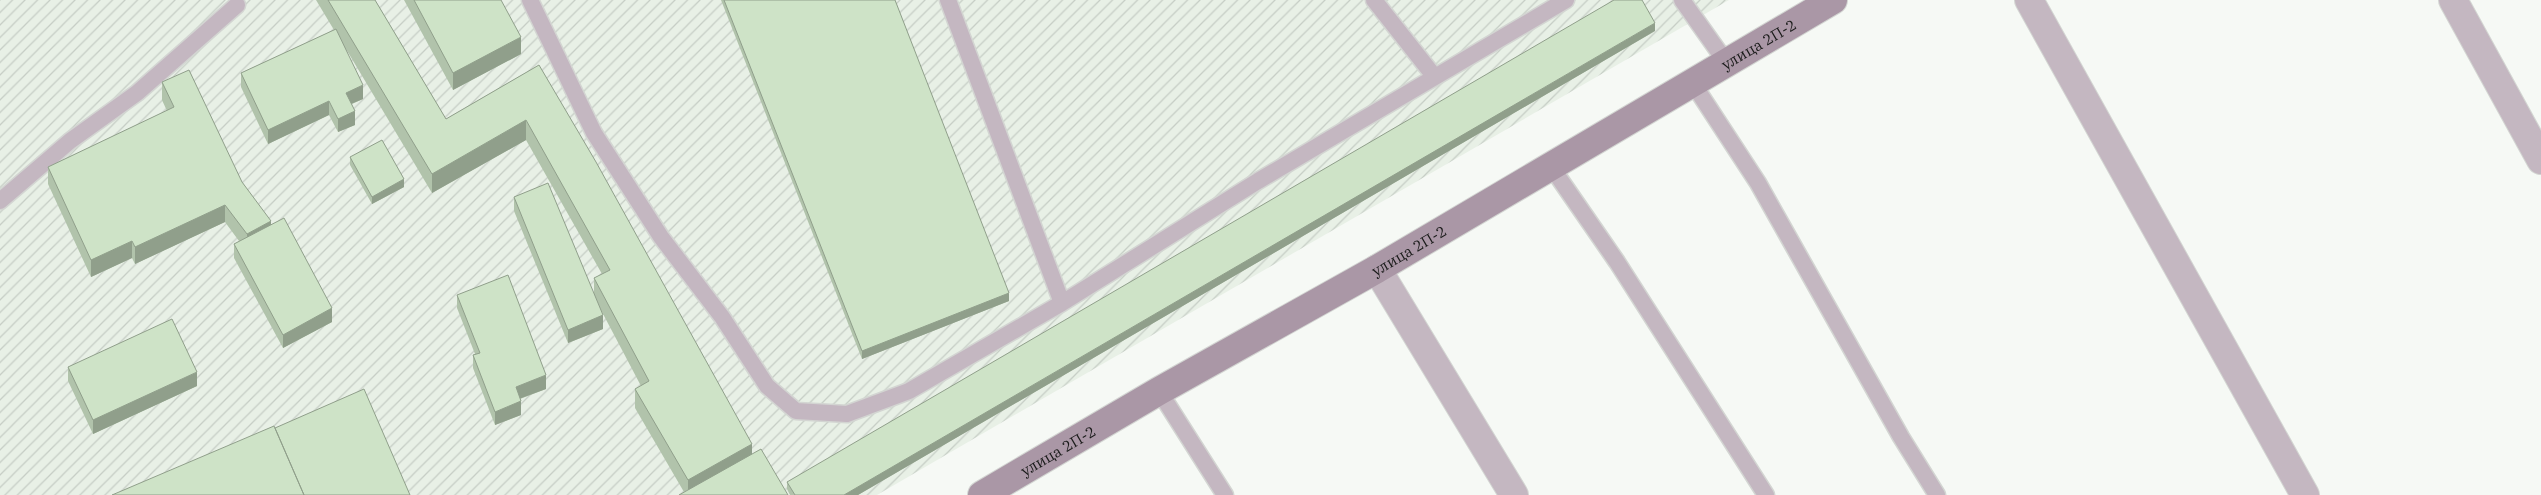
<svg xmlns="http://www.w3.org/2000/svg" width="2541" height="495" viewBox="0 0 2541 495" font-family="'IBM Plex Serif',serif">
<defs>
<pattern id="industrial-furrows" width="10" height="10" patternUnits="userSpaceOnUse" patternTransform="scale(1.25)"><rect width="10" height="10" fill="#e8f0e6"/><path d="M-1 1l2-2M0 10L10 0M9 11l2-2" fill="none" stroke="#c6cdc5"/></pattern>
</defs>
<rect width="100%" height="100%" fill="#f6f9f5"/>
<!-- industrial -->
<path fill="url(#industrial-furrows)" d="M0 0H1729L877 495H0Z"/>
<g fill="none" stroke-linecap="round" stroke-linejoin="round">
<defs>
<path id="service" d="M530 0 594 133 661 237 722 317 767 386 796 411 847 414 909 391 1062 303 1258 181 1566 0
M948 0 1062 303
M1374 0 1434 76
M1682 0 1726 62
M1692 82 1758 183 1901 437 1937 495
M1550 165 1617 262 1766 495
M0 201 70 141 137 93 237 5
M1159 391 1225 495"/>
<path id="minor" d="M2029 0 2305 495
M2453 0 2541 160
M1377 269 1514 495"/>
<g id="secondary">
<path id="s1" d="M982 495 1159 391 1377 269 1833 0"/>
</g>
</defs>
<!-- service casing -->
<use href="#service" stroke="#d3d5d2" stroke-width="19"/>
<!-- minor casing -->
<use href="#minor" stroke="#d3d5d2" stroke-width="30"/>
<!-- secondary casing -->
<use href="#secondary" stroke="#d3d5d2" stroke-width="30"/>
<!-- service -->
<use href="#service" stroke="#c4b7c1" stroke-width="16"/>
<!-- minor -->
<use href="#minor" stroke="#c4b7c1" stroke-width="28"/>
<!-- secondary -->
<use href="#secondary" stroke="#aa97a6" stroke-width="28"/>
</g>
<!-- wall -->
<path fill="#b1c3ab" d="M316 0H375L446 119 539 65 752 454 684 492 635 408V389L641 386 602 312 603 329 568 343 514 211V197L594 293V278L602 274 526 140 432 193 346 49 363 99 352 104 355 125 338 132 329 115 268 144 241 87V73L334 30Z
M404 0H501L521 54 453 90Z
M721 0H895L1009 301 862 359Z
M1655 31 858 495H790L787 489V482Z
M162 82 242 182 271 224 332 322 283 348 234 258V244L239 241 225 222 135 264 132 258 91 277 48 184V167L167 111 162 100Z
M350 157 404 187 372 204 350 165Z
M457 295 546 389 520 399 521 415 495 425 473 368V355L475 354 457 308Z
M68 367 197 386 93 434 68 381Z"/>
<!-- shaded-wall -->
<path fill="#909f8b" d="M1655 23V31L858 495H844Z
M521 37V54L453 90V73Z
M363 85V99L346 106V93Z
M329 101V115L268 144V130Z
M355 111V125L338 132V119Z
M526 120V140L432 193V174Z
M404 179V187L372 204V197Z
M225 205V222L135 264V247Z
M271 221V238L247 251V234Z
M132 241V258L91 277V260Z
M1009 293V301L862 359V351Z
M332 308V322L283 348V335Z
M603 315V329L568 343V330Z
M197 372V386L93 434V420Z
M546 375V389L516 400V387Z
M521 401V415L495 425V412Z
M752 444V463L688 495V480Z"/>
<!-- building -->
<path fill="#cee3c7" stroke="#909f8b" d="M328 0H375L446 119 539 65 596 162 752 444 688 480 635 389 649 381 594 278 610 270 526 120 432 174Z
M414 0H501L521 37 453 73Z
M724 0H895L1009 293 862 351Z
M1614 0H1642L1655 23 844 495H795L787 482Z
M336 29 363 85 346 93 355 111 338 119 329 101 268 130 241 73Z
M189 70 242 182 271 221 247 234 225 205 135 247 132 241 91 260 48 167 174 107 162 82Z
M382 140 404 179 372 197 350 157Z
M548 183 603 315 568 330 514 197Z
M284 218 332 308 283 335 234 244Z
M508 275 546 375 516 387 521 401 495 412 473 355 480 353 457 295Z
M172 319 197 372 93 420 68 367Z
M364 389 410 495H304L275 428Z
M274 426 304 495H112Z
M761 449 788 495H679Z"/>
<g text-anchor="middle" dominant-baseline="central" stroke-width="4" stroke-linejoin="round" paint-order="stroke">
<!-- street labels -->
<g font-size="15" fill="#191a19" stroke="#fff">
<text stroke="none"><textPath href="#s1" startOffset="898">улица 2П-2</textPath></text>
<text stroke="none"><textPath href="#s1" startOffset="492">улица 2П-2</textPath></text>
<text stroke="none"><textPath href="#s1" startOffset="88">улица 2П-2</textPath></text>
</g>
</g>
</svg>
